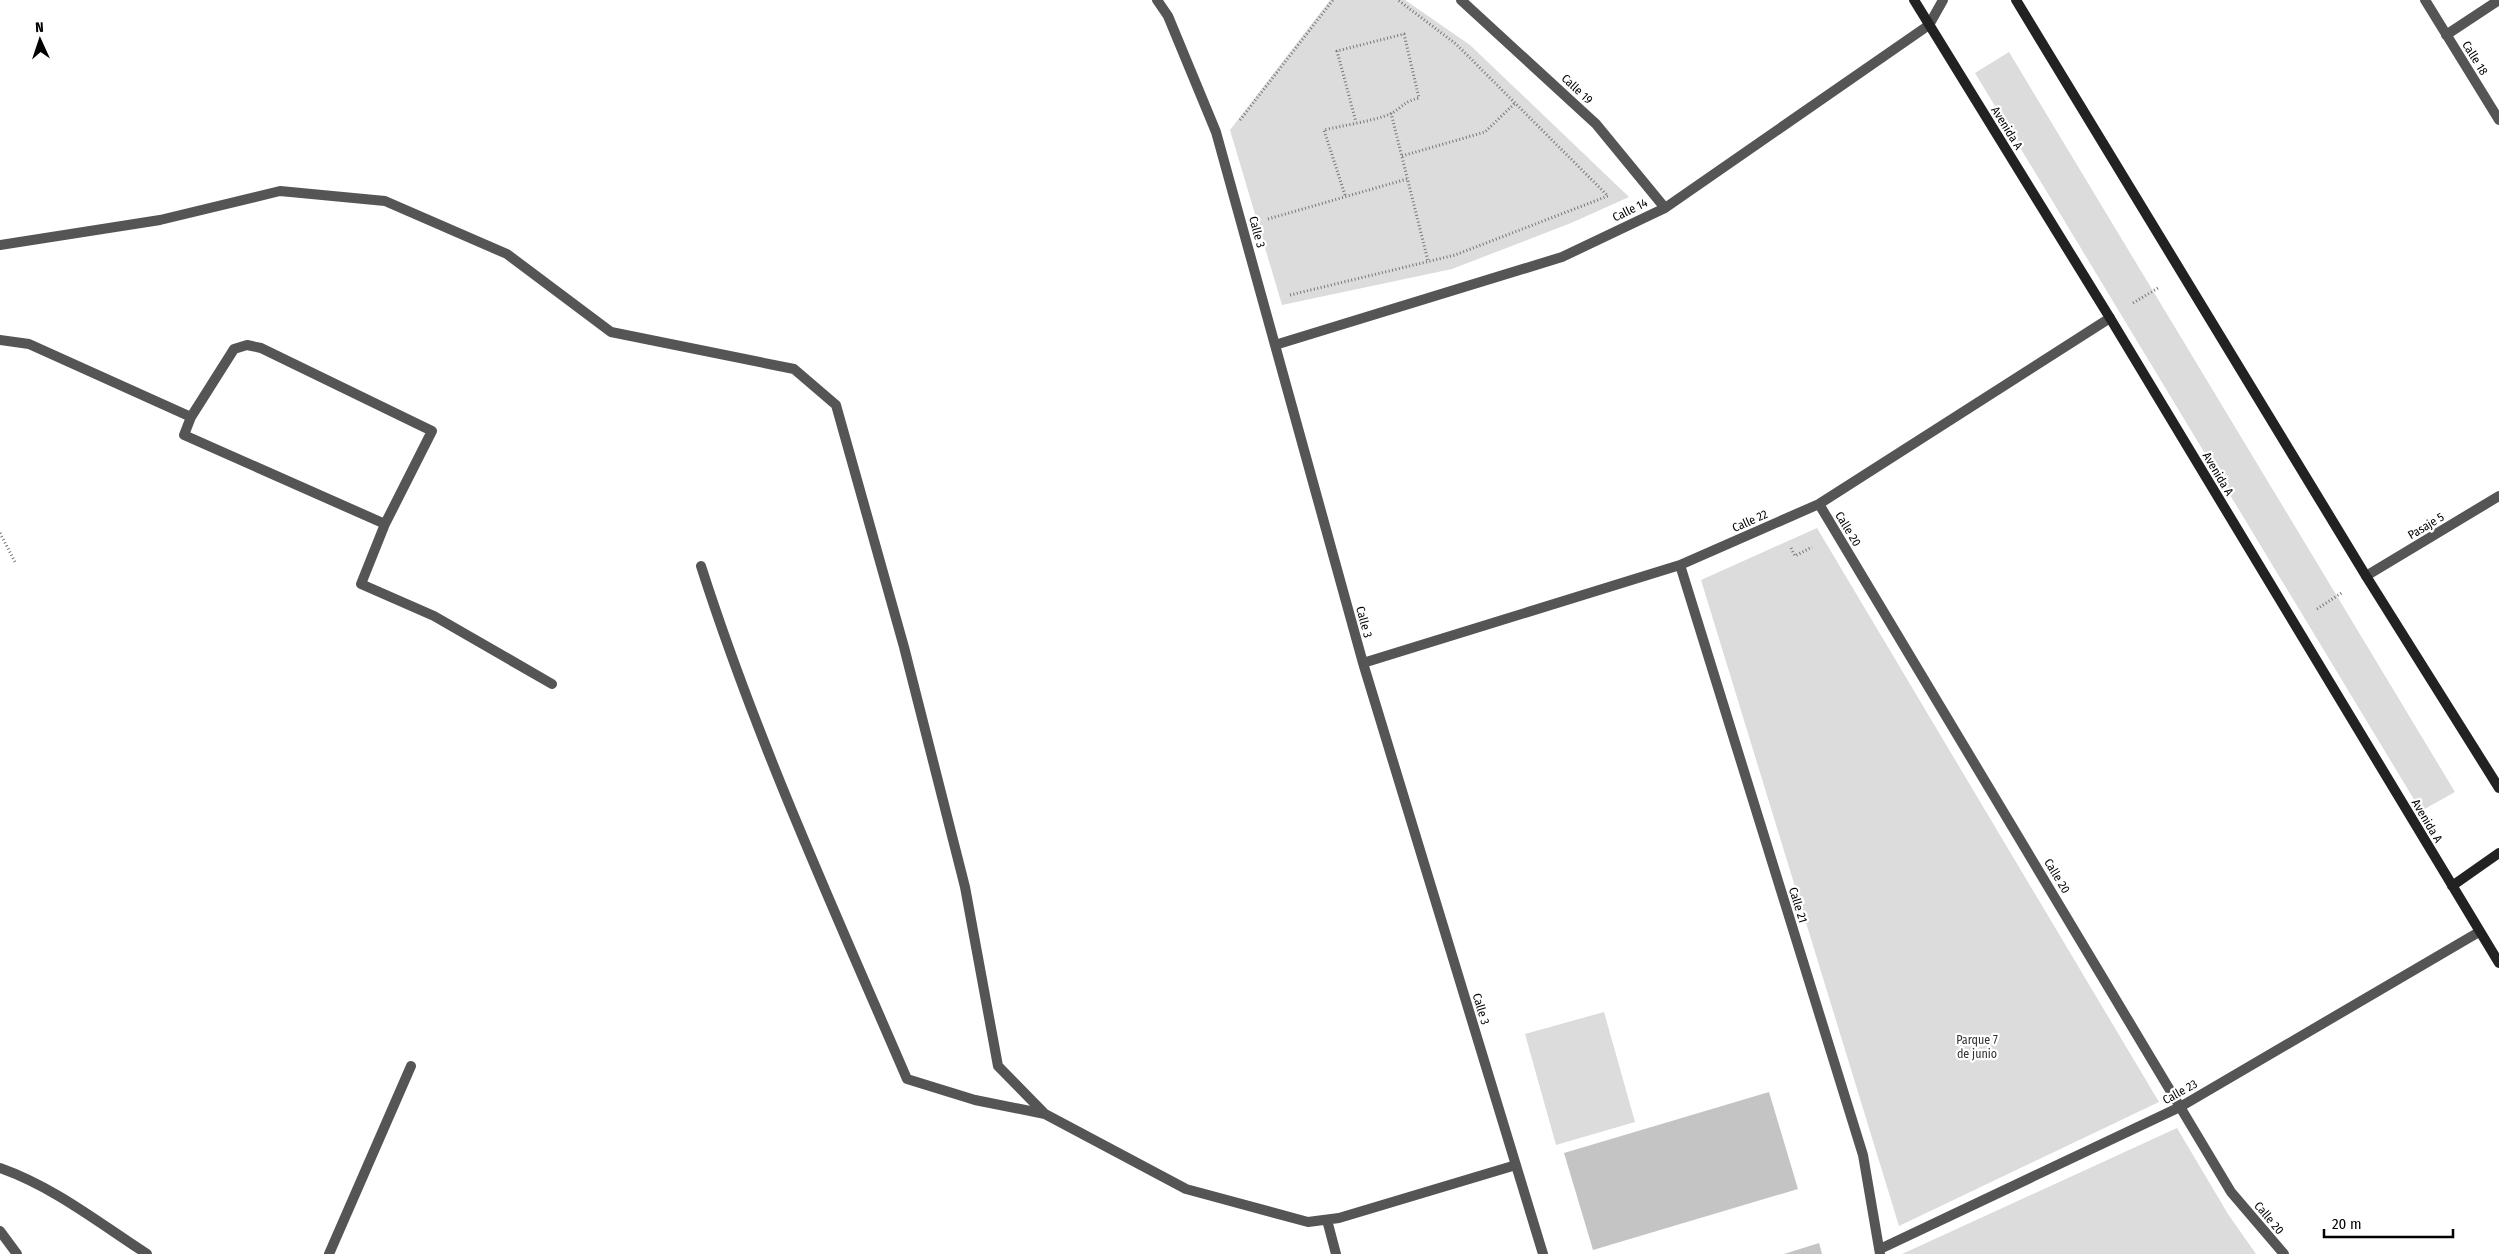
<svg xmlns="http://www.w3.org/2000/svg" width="2499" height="1254" viewBox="0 0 2499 1254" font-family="'Fira Sans Condensed',sans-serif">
<rect width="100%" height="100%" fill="#fff"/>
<!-- green -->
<path fill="#dcdcdc" d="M1330 0H1405L1470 45 1629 197 1571 223 1452 269 1282 305 1230 130Z
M2009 52 2455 792 2421 811 1975 73Z
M1817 528 2159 1102 1899 1226 1701 580Z
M1604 1012 1635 1122 1556 1145 1525 1034Z
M2177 1128 2228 1214 2256 1254H1902Z"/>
<!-- building -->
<path fill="#c4c4c4" d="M1769 1092 1798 1189 1593 1250 1564 1153Z
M1819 1243 1822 1254H1784Z"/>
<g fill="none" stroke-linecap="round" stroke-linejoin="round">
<!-- path -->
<path stroke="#777" stroke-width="3" stroke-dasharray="1 2.5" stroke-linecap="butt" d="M1391 113 1428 261
M1240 120 1333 0
M1402 156 1485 132 1515 103
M1345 195 1324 130C1340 126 1379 120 1392 113 1404 106 1403 102 1419 98L1404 34 1337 51 1356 122
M1268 219 1407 179
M1290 295 1455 255 1608 196 1456 44 1398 0
M2133 303 2158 288
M0 533 15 562
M1791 548 1795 556 1812 547
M2317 609 2343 592"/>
<!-- street -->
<path stroke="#555" stroke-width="10" d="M1157 0 1168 16 1216 132 1363 663 1543 1254
M1461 0 1596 124 1665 208
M2425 0 2499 120
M2446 35 2499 0
M0 245 160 220 280 191 385 201 507 254 611 332 794 369 836 405 904 647 965 887 998 1066 1045 1114 1186 1189 1308 1222 1339 1218 1516 1165
M0 340 29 344 191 417
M1275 345 1562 257 1665 208 1929 25 1943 0
M1819 504 2231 1192 2284 1254
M385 524 184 435 191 417 234 349 247 345 261 348 432 431 385 524 361 584 434 616 552 684
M1680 565 1863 1155 1880 1254
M701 566C757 741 834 910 907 1079L975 1100 1045 1114
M2366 576 2499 496
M1363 663 1680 565 1819 504 2110 318
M0 1168C54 1187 99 1223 147 1254
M1327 1220 1336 1254
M0 1231 17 1254
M1880 1249 2180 1107 2479 932
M329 1254 411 1066"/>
<!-- secondary -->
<path stroke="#222" stroke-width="10" d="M1914 0 2110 318 2499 963
M2016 0 2366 576 2499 788
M2452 886 2499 853"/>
</g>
<g text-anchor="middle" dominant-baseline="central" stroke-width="4.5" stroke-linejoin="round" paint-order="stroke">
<!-- street labels -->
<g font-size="12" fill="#000" stroke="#fff">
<text transform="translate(2475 58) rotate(58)">Calle 18</text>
<text transform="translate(1577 89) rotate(43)">Calle 19</text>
<text transform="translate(2007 128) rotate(58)">Avenida A</text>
<text transform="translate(1630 210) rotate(-26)">Calle 14</text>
<text transform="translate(1257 232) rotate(75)">Calle 3</text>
<text transform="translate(2218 474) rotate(59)">Avenida A</text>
<text transform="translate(1750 521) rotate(-24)">Calle 22</text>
<text transform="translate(2426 526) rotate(-31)">Pasaje 5</text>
<text transform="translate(1848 529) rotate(59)">Calle 20</text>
<text transform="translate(1364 622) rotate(75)">Calle 3</text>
<text transform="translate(2427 821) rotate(59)">Avenida A</text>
<text transform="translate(2057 876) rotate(59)">Calle 20</text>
<text transform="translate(1798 905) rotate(73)">Calle 21</text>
<text transform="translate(1481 1009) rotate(73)">Calle 3</text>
<text transform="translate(2180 1092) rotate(-29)">Calle 23</text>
<text transform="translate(2269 1218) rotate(50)">Calle 20</text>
</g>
<!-- park labels -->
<g font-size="12" fill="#333" stroke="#fff">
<text x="1977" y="1040">Parque 7<tspan x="1977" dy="14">de junio</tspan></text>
</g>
</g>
<!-- north arrow -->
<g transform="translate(40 40) rotate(357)" stroke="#ffffff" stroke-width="4" paint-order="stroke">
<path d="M0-4L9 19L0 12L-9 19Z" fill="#000000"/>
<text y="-8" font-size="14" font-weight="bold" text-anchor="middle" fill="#000000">N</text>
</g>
<!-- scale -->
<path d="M2324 1229v8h129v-8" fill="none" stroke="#000000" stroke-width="2.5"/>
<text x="2332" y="1229" font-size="15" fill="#000000" stroke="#ffffff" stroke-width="4" paint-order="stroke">20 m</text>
</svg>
